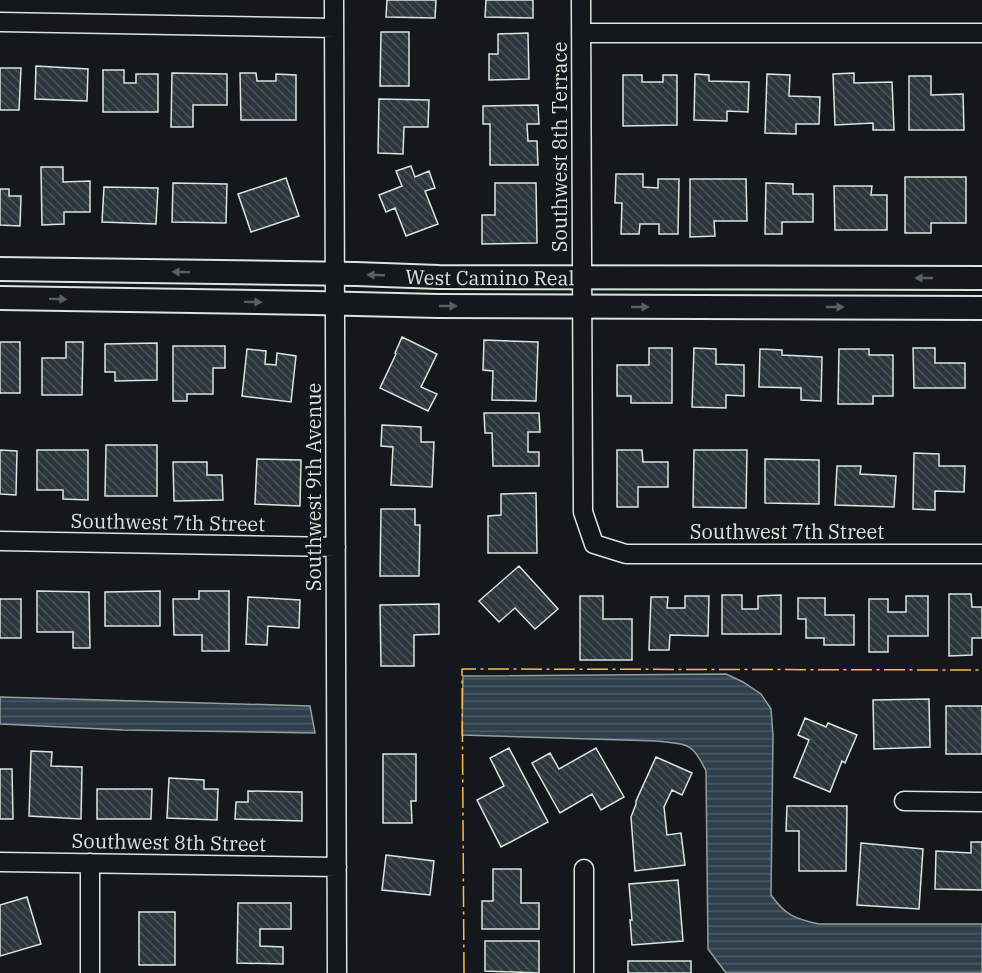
<svg xmlns="http://www.w3.org/2000/svg" width="982" height="973" viewBox="0 0 982 973" font-family="'IBM Plex Serif',serif">
<defs>
<pattern id="water-rules" width="6" height="5" patternUnits="userSpaceOnUse" patternTransform="scale(1.5)"><rect width="6" height="5" fill="#2f3f4d"/><path d="M0 2.5h6" fill="none" stroke="#4c5b66"/></pattern>
<pattern id="building-back-hatch" width="6" height="6" patternUnits="userSpaceOnUse" patternTransform="scale(1.5)"><rect width="6" height="6" fill="#2c363c"/><path d="M-1 5l2 2M0 0l6 6M5-1l2 2" fill="none" stroke="#4a5358"/></pattern>
</defs>
<rect width="100%" height="100%" fill="#14181c"/>
<!-- water -->
<path fill="url(#water-rules)" stroke="#939e99" stroke-width="1.5" d="M726 674 743 682 761 694 771 709 773 736 771 895C785 915 795 919 819 924H982V973H726L708 949 706 771C692 741 687 745 656 741L462 735 463 676Z
M0 697 310 706 315 733 123 730 0 724Z"/>
<!-- building -->
<path fill="url(#building-back-hatch)" stroke="#d8e6dc" stroke-width="1.5" d="M387 0H436L435 18 386 17Z
M486 0H533V18L485 17Z
M381 32H409V86H380Z
M528 33 529 79 489 80V54H498V34Z
M36 66 88 69 87 101 35 99Z
M0 68H21L19 110H0Z
M103 70H124V83H136V74H158V112H103Z
M172 73 227 74V105H193V127H171Z
M240 73H256L257 81H276V74L296 75V120H241Z
M854 73V83L892 82 894 130H873V123L835 125 833 74Z
M695 74 709 75V81L749 82 748 112 727 111V121L694 120Z
M767 74 790 75 789 96 820 97 819 124H796V134L765 133Z
M623 75H642V82H663V75H677V125L623 126Z
M909 76H931V95L963 94 964 130H909Z
M379 99 429 100 428 127H404L403 154 378 153Z
M538 105 539 124H527L528 141H537L538 165H490V124H483V106Z
M411 166 415 177 429 171 435 188 425 191 438 224 406 236 395 208 386 212 379 195 402 186 396 171Z
M41 167H63V182L90 181V212H64V224L42 225Z
M616 174H643V187L658 188V179H679L678 234H659V224H640L639 234H621L622 203H615Z
M905 177H966V223H931V233H905Z
M286 178 299 216 251 232 238 194Z
M690 179H746L747 221H714L715 236 690 237Z
M173 183 227 184 226 223 172 222Z
M495 183H536L537 243 482 244V215H495Z
M766 183 793 184V194H813V222H782V234H765Z
M834 186H872L871 195H887V230H835Z
M104 187 158 188 156 224 102 222Z
M0 189H9V196H21L20 226 0 225Z
M402 337 437 354 421 387 437 394 428 411 380 388 396 354 395 353Z
M484 340 538 342 536 401 492 400 493 371 483 370Z
M0 342H20V393H0Z
M66 342H83L82 395H42V358H66Z
M157 343V380L115 381V372H105V344Z
M173 346H225V368H213V394H187V401H173Z
M649 348H672V403H631V396H617V365H649Z
M694 348 716 349V364L744 365V396L726 395V408L692 407Z
M913 348H935V363H965V388H914Z
M247 349 266 351 265 364 276 365 277 353 296 356 291 402 242 396Z
M760 349 782 350V355L822 357 821 401 801 400V388L759 387Z
M839 349H869V355H893V396H873V404H838Z
M484 413H539L540 432H528V452H539V466H493L492 433H485Z
M382 425 421 427V442H434L432 487 391 485 393 447 381 446Z
M106 445H157V496H105Z
M0 450 17 451 16 495 0 494Z
M37 450H88V500L63 499V490H37Z
M617 450H642L643 462H668V487H638V507H617Z
M694 450H747L746 508 693 507Z
M914 453 939 454V466H965L964 492 935 491V510L913 509Z
M257 459 301 460 300 506 255 504Z
M765 459 819 460V504L765 503Z
M173 462H207V475H222L223 500 174 501Z
M837 466H861L860 474 896 476 894 507 835 505Z
M536 493 537 553H488V516L501 515V494Z
M381 509H415V525H420L419 576H380Z
M519 566 558 609 535 629 515 608 499 622 479 601Z
M37 591 89 592 90 648H73V632H37Z
M160 591V626H105V592Z
M199 591H229V651H202V635H174L173 599H199Z
M949 594H971L972 607H982V638H972V655L949 656Z
M722 595H742V609H758V596L781 595V634H722Z
M580 596H603V619H632V660H580Z
M685 596H709L708 636 670 635 669 650H649L651 597H668L667 608H685Z
M906 596H928V636H888V652H869V599H888V612H906Z
M248 597 300 600 299 628 268 626 267 645 246 644Z
M798 598H825V615H854V645H824V638H806V619H798Z
M0 599H21V638H0Z
M439 604V634L414 635V666H381L380 605Z
M929 699 930 747 874 749 873 700Z
M946 706H982V754H946Z
M805 718 826 727 828 723 857 735 845 763 842 761 830 792 794 777 809 740 798 735Z
M509 748 548 822 501 847 477 800 504 786 490 758Z
M596 748 624 797 601 810 592 794 560 813 532 763 550 753 559 769Z
M31 751 52 752 51 766 82 767 81 819 29 816Z
M383 754H416V801H411L412 823H383Z
M656 757 692 773 682 795 672 790 664 807 667 835 681 833 685 865 635 871 631 817 636 804V801Z
M0 769H12L13 819H0Z
M169 778 204 780V789H218L217 820 167 818Z
M97 789H152L151 819H97Z
M248 791 302 792V821L235 819 236 802H248Z
M787 806H847L846 871H799V831H786Z
M971 842H982V890L935 889 936 851 971 853Z
M861 843 923 849 919 909 857 905Z
M386 855 434 861 430 895 382 890Z
M493 869H521V903H539V929H482V901H493Z
M678 880 683 941 632 945 630 920H632L629 884Z
M27 897 41 944 0 956V905Z
M238 903H291V929H260V946L283 947V964L237 963Z
M139 912H175V965H139Z
M485 941H539V973L485 971Z
M628 961H691V973H628Z"/>
<g fill="none" stroke-linecap="round" stroke-linejoin="round">
<defs>
<path id="minor" d="M334 0 337 973
M581 0 583 512 594 544 626 554H982
M0 22 334 28
M581 33H982
M0 541 336 547
M904 801 982 802
M0 862 337 867
M90 863V973
M584 869V973"/>
<g id="tertiary">
<path id="s1" d="M0 269 356 274 439 277 982 278"/>
<path d="M0 298 315 303 438 306 982 308"/>
</g>
</defs>
<!-- minor casing -->
<use href="#minor" stroke="#d8e6dc" stroke-width="21"/>
<!-- tertiary casing -->
<use href="#tertiary" stroke="#d8e6dc" stroke-width="26"/>
<!-- minor -->
<use href="#minor" stroke="#14181c" stroke-width="18"/>
<!-- tertiary -->
<use href="#tertiary" stroke="#14181c" stroke-width="22"/>
<!-- power -->
<path stroke="#ffb74d" stroke-width="1.5" stroke-dasharray="21 4.5 3 4.5" stroke-linecap="butt" d="M464 973 462 669 982 670"/>
</g>
<!-- one-way arrows -->
<defs><path id="oneway-solid" d="M-6-.8H1V-3.2L6.5 0L1 3.2V.8H-6Z" transform="scale(1.5)"/></defs>
<g fill="#59605f">
<use href="#oneway-solid" transform="translate(181 272) rotate(-179)"/>
<use href="#oneway-solid" transform="translate(376 275) rotate(-178)"/>
<use href="#oneway-solid" transform="translate(924 278) rotate(-180)"/>
<use href="#oneway-solid" transform="translate(58 299) rotate(1)"/>
<use href="#oneway-solid" transform="translate(253 302) rotate(1)"/>
<use href="#oneway-solid" transform="translate(448 306)"/>
<use href="#oneway-solid" transform="translate(640 307)"/>
<use href="#oneway-solid" transform="translate(835 307)"/>
</g>
<g text-anchor="middle" dominant-baseline="central" stroke-width="4.5" stroke-linejoin="round" paint-order="stroke">
<!-- street labels -->
<g font-size="20" fill="#d8e6dc" stroke="#14181c">
<text transform="translate(559 147) rotate(-90)">Southwest 8th Terrace</text>
<text stroke="none"><textPath href="#s1" startOffset="490">West Camino Real</textPath></text>
<text transform="translate(313 487) rotate(-90)">Southwest 9th Avenue</text>
<text transform="translate(168 522) rotate(1)">Southwest 7th Street</text>
<text x="787" y="531">Southwest 7th Street</text>
<text transform="translate(169 842) rotate(1)">Southwest 8th Street</text>
</g>
</g>
</svg>
